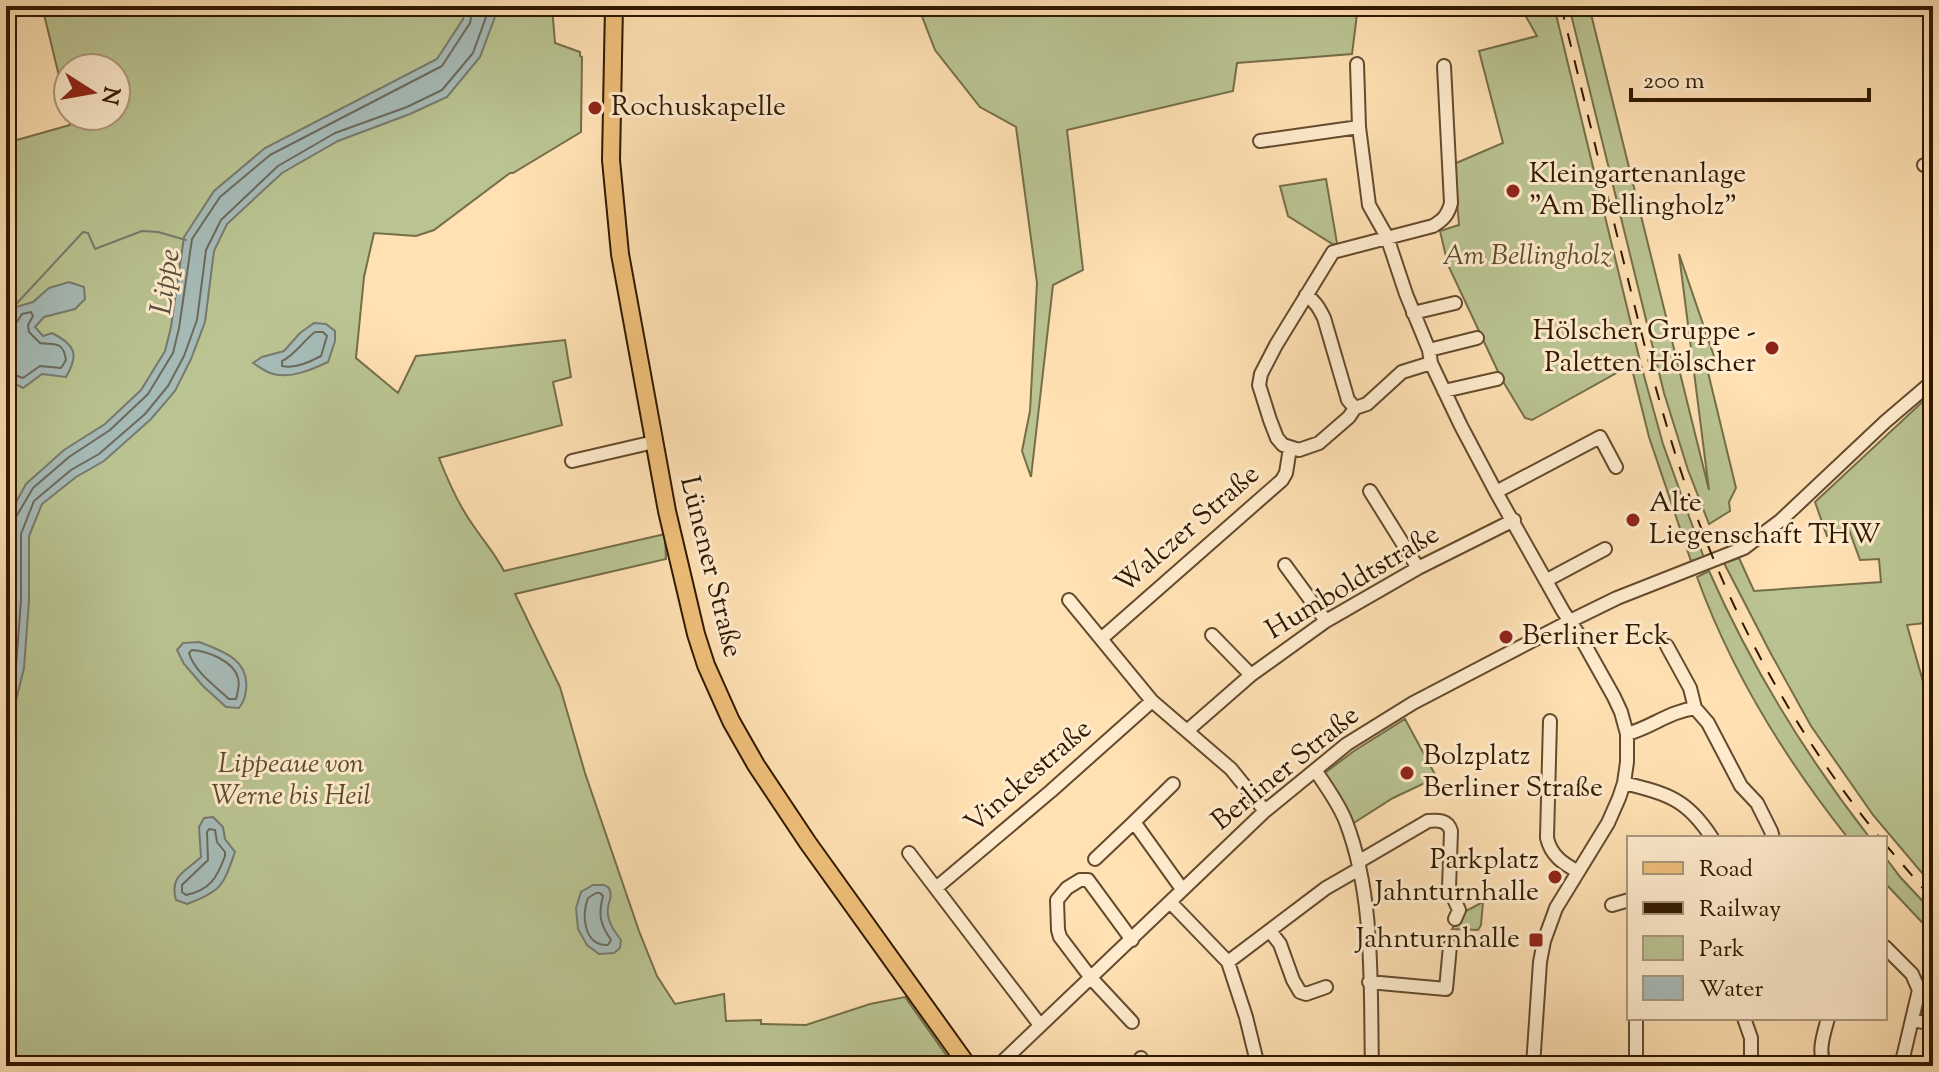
<svg xmlns="http://www.w3.org/2000/svg" width="1939" height="1072" viewBox="0 0 1939 1072" font-family="'Sorts Mill Goudy',serif">
<rect width="100%" height="100%" fill="#ffe1b4"/>
<filter id="stains"><feTurbulence type="fractalNoise" baseFrequency=".0025" numOctaves="4"/><feColorMatrix values="0 0 0 0 .2 0 0 0 0 .09 0 0 0 0 .02 0 0 0 .5 -.17"/></filter>
<radialGradient id="worn" r=".72"><stop offset=".6" stop-color="#630" stop-opacity="0"/><stop offset="1" stop-color="#630" stop-opacity=".3"/></radialGradient>
<!-- green -->
<path fill="#bac492" stroke="#756e49" stroke-width="2" d="M42 6H552L555 43 580 52V56L582 57 581 132 513 173H510L434 230 416 236 374 233 364 277 356 358 398 393 416 356 565 340 571 377 553 382 562 425 439 458C448 481 460 508 475 528 486 544 495 554 504 571L665 534 666 559 515 594 560 687 585 773 639 931 657 976 675 1004 724 994 726 1021 761 1020V1024L806 1025 870 1004 905 997 954 1066H6V143L70 125 69 116H116V68H68V113Z
M918 6H1358L1352 54 1237 63 1233 91 1067 130 1083 270 1053 285 1031 477 1022 451 1030 411 1037 283 1016 127 980 107 935 50Z
M1520 6H1554L1641 365 1663 444 1704 558 1691 561 1649 437 1631 365 1532 420 1525 418 1501 378 1448 265 1440 231 1459 225 1454 164 1503 143 1479 51 1537 36Z
M1569 6H1589L1709 490 1679 254 1715 359 1706 364 1736 488 1729 502 1730 511 1709 524 1688 470 1664 393Z
M1326 179 1337 243 1334 245 1288 216 1280 186Z
M1933 392V622L1907 625 1933 717V886L1873 815 1811 726 1770 652 1724 563 1739 558 1754 591 1881 582 1879 559 1860 560 1849 530 1827 536 1815 502Z
M1709 571C1751 666 1806 756 1870 838H1848C1786 760 1731 671 1697 577Z
M1405 719 1438 780H1431L1393 798 1352 824 1325 775 1326 772 1354 751Z
M1885 857 1901 878 1933 912V934L1885 883Z
M1483 902 1481 925 1478 930 1452 929 1462 913Z"/>
<!-- water -->
<path fill="#a6bbb8" stroke="#777a6e" stroke-width="2" d="M466 6H499L480 57 447 97 410 114 338 141 282 173 227 224 214 251 205 322 191 359 175 391 151 419 104 461 76 477 42 504 29 536V600L24 668 6 741V521L26 484 64 450 105 424 141 390 165 351 171 327 184 237 214 191 265 148 437 59 463 19Z
M69 282 84 287 85 299 75 309 44 317 35 327 43 336 52 333C76 345 79 355 66 377L42 374 23 388 6 379V325L16 307 33 302 49 288Z
M314 323 326 324 335 331V341L328 362C311 370 288 380 270 373 264 371 258 366 253 363L262 357 284 351 300 333Z
M199 642C222 651 250 659 246 690 245 698 244 701 239 708L226 707 203 686 184 664 177 650 183 643Z
M213 817 223 827 225 839 235 852C223 886 222 891 187 904L176 900C169 876 185 872 201 857L199 827 204 818Z
M593 885H604L609 888C613 897 609 899 608 908 606 920 614 931 621 940L620 948 614 953 599 954 587 945 578 929 576 908 581 892Z"/>
<g fill="none" stroke-linecap="round" stroke-linejoin="round">
<!-- shore -->
<path stroke="#6b6a5c" stroke-width="2" d="M6 327 15 325 22 314 31 312 33 316 28 325 29 332 40 343C54 345 63 340 66 360L61 368 40 366 23 378 6 372
M315 332H323L327 336 321 356C310 362 294 369 282 366V361C295 355 303 341 315 332Z
M6 521H11L16 517 33 488 69 457 110 430 148 394 173 353 179 328 192 239 220 197 270 155 442 66 470 23 473 6
M6 531 11 535V600L6 662
M192 650C207 651 234 661 238 678 240 684 238 692 236 699H229C215 686 194 671 189 653Z
M6 707 16 666 21 600V534L34 501 71 470 99 454 145 414 168 386 184 356 197 320 206 250 221 220 278 166 335 133 407 107 442 90 473 53 490 6
M209 829 215 830 217 842 225 852V856C217 878 210 890 186 895L182 892V885L208 860 207 832Z
M596 893H600L603 896C598 915 600 924 611 940L608 945C584 946 581 915 588 898Z"/>
<!-- stream -->
<path stroke="#777a6e" stroke-width="2" d="M6 315 83 232 88 233 95 249 142 231 158 232 186 240"/>
<defs>
<path id="minor" d="M1357 64 1359 127 1369 205 1387 237 1406 294 1429 350 1431 363 1461 426 1496 492 1563 611 1581 638 1614 697 1621 712 1627 734V762L1624 783 1619 798 1608 823 1556 908 1544 941 1540 962 1533 1066
M1260 141 1359 127
M1924 165 1933 163
M1306 295C1315 301 1319 308 1324 318L1348 400 1355 408
M1413 313 1455 303
M1429 350 1477 338
M1431 363 1402 372 1367 404 1355 408 1349 417 1319 443 1299 450 1283 445 1277 438 1270 420 1259 385 1261 374 1276 345 1333 252 1433 226C1443 220 1448 215 1451 203L1444 66
M1444 391 1497 379
M572 461 654 442
M1370 491 1418 568
M1496 492 1600 437 1616 467
M1285 565 1326 621
M1547 580 1605 549
M1069 600 1152 701 1231 769 1265 811
M1212 635 1251 675
M1101 639 1282 480 1286 473 1290 448
M1667 646 1690 688 1695 708 1708 723 1741 786 1757 803 1771 831 1773 838
M1550 721 1547 838C1551 855 1562 863 1577 871
M1188 730 1251 675 1326 621 1418 568 1514 520
M1627 734C1652 727 1668 712 1695 708
M1315 770C1326 786 1339 804 1346 822 1375 898 1370 986 1372 1066
M1624 783C1668 794 1687 799 1712 838
M1134 822 1173 784
M909 853 1040 1025
M1095 859 1134 822 1182 889
M1358 862 1428 821C1438 820 1448 820 1451 831L1449 888 1459 910 1455 919
M936 888 1051 791 1152 701
M1170 902 1228 962 1246 1017 1258 1066
M1612 905 1629 900
M1270 931 1280 944 1293 980 1300 992 1306 994 1326 987
M1132 940 1088 880H1080L1067 888 1057 900 1058 930 1060 937 1091 978 1132 1022
M1885 947 1912 974 1919 990 1901 1066
M1228 962 1326 888 1359 869
M1369 982 1446 989 1450 946
M1636 1018V1066
M1744 1018 1751 1038V1066
M1913 1020 1933 1024
M1141 1058 1143 1066
M998 1066 1265 811 1347 744 1413 703 1570 621 1617 598 1744 548 1780 521 1885 422 1933 381
M1825 1066C1817 1051 1824 1034 1828 1018"/>
<path id="major" d="M614 6 611 160 620 254 667 511 696 634 706 665 731 721 756 765 808 843 968 1066"/>
</defs>
<!-- minor casing -->
<use href="#minor" stroke="#644a2d" stroke-width="16"/>
<!-- major casing -->
<use href="#major" stroke="#301800" stroke-width="20"/>
<!-- minor -->
<use href="#minor" stroke="#ffecce" stroke-width="12"/>
<!-- major -->
<use href="#major" stroke="#f0c07a" stroke-width="16"/>
<!-- rail -->
<path stroke="#301800" stroke-width="2" stroke-dasharray="14 14" stroke-linecap="butt" d="M1561 6C1581 86 1600 166 1620 247 1645 348 1669 450 1709 548 1751 652 1809 751 1880 838
M1885 844 1933 900"/>
</g>
<!-- markers -->
<g fill="#8f2418" stroke="#ffecce" stroke-width="3">
<circle cx="595" cy="108" r="8"/>
<circle cx="1513" cy="191" r="8"/>
<circle cx="1772" cy="348" r="8"/>
<circle cx="1633" cy="520" r="8"/>
<circle cx="1506" cy="637" r="8"/>
<circle cx="1407" cy="773" r="8"/>
<circle cx="1555" cy="877" r="8"/>
<rect x="1528" y="932" width="16" height="16" rx="4"/>
</g>
<g text-anchor="middle" dominant-baseline="central" stroke-width="6" stroke-linejoin="round" paint-order="stroke">
<!-- poi labels -->
<g font-size="28" fill="#301800" stroke="#ffecce" text-anchor="start">
<text x="611" y="108">Rochuskapelle</text>
<text x="1529" y="175">Kleingartenanlage<tspan x="1529" dy="32">"Am Bellingholz"</tspan></text>
<text x="1756" y="332" text-anchor="end">Hölscher Gruppe -<tspan x="1756" dy="32">Paletten Hölscher</tspan></text>
<text x="1649" y="504">Alte<tspan x="1649" dy="32">Liegenschaft THW</tspan></text>
<text x="1522" y="637">Berliner Eck</text>
<text x="1423" y="757">Bolzplatz<tspan x="1423" dy="32">Berliner Straße</tspan></text>
<text x="1539" y="861" text-anchor="end">Parkplatz<tspan x="1539" dy="32">Jahnturnhalle</tspan></text>
<text x="1520" y="940" text-anchor="end">Jahnturnhalle</text>
</g>
<!-- park labels -->
<g font-size="28" font-style="italic" fill="#594c2c" stroke="#ffecce">
<text x="1527" y="257">Am Bellingholz</text>
<text x="291" y="765">Lippeaue von<tspan x="291" dy="32">Werne bis Heil</tspan></text>
</g>
<!-- street labels -->
<g font-size="28" fill="#301800" stroke="#ffecce">
<text transform="translate(1188 530) rotate(-41)">Walczer Straße</text>
<text transform="translate(710 567) rotate(76)">Lünener Straße</text>
<text transform="translate(1353 583) rotate(-31)">Humboldtstraße</text>
<text transform="translate(1286 769) rotate(-39)">Berliner Straße</text>
<text transform="translate(1029 777) rotate(-41)">Vinckestraße</text>
</g>
<!-- water labels -->
<g font-size="30" font-style="italic" fill="#595140" stroke="#ffecce">
<text transform="translate(167 282) rotate(-82)">Lippe</text>
</g>
</g>
<!-- margin -->
<rect width="1939" height="1072" fill="none" stroke="#ffe1b4" stroke-width="32"/>
<rect x="8" y="8" width="1923" height="1056" fill="none" stroke="#301800" stroke-width="4"/>
<rect x="16" y="16" width="1907" height="1040" fill="none" stroke="#301800" stroke-width="2"/>
<!-- legend -->
<rect x="1627" y="836" width="260" height="184" fill="#ffecce" stroke="#ac977c" stroke-width="2"/>
<rect x="1643" y="862" width="40" height="12" fill="#f0c07a" stroke="#ac977c" stroke-width="2"/>
<text x="1699" y="876" font-size="24" fill="#301800">Road</text>
<rect x="1643" y="902" width="40" height="12" fill="#301800" stroke="#ac977c" stroke-width="2"/>
<text x="1699" y="916" font-size="24" fill="#301800">Railway</text>
<rect x="1643" y="936" width="40" height="24" fill="#bac492" stroke="#ac977c" stroke-width="2"/>
<text x="1699" y="956" font-size="24" fill="#301800">Park</text>
<rect x="1643" y="976" width="40" height="24" fill="#a6bbb8" stroke="#ac977c" stroke-width="2"/>
<text x="1699" y="996" font-size="24" fill="#301800">Water</text>
<!-- north arrow -->
<g transform="translate(92 92) rotate(101)"><circle r="38" fill="#ffecce" stroke="#ac977c" stroke-width="2"/>
<path d="M0-6L14 30L0 20L-14 30Z" fill="#8f2418"/>
<text y="-12" font-size="22" font-weight="bold" text-anchor="middle" fill="#301800">N</text>
</g>
<!-- scale -->
<path d="M1631 88v12h238v-12" fill="none" stroke="#301800" stroke-width="4"/>
<text x="1643" y="88" font-size="24" fill="#301800" stroke="#ffecce" stroke-width="6" paint-order="stroke">200 m</text>
<rect width="100%" height="100%" filter="url(#stains)"/>
<rect width="100%" height="100%" fill="url(#worn)"/>
</svg>
